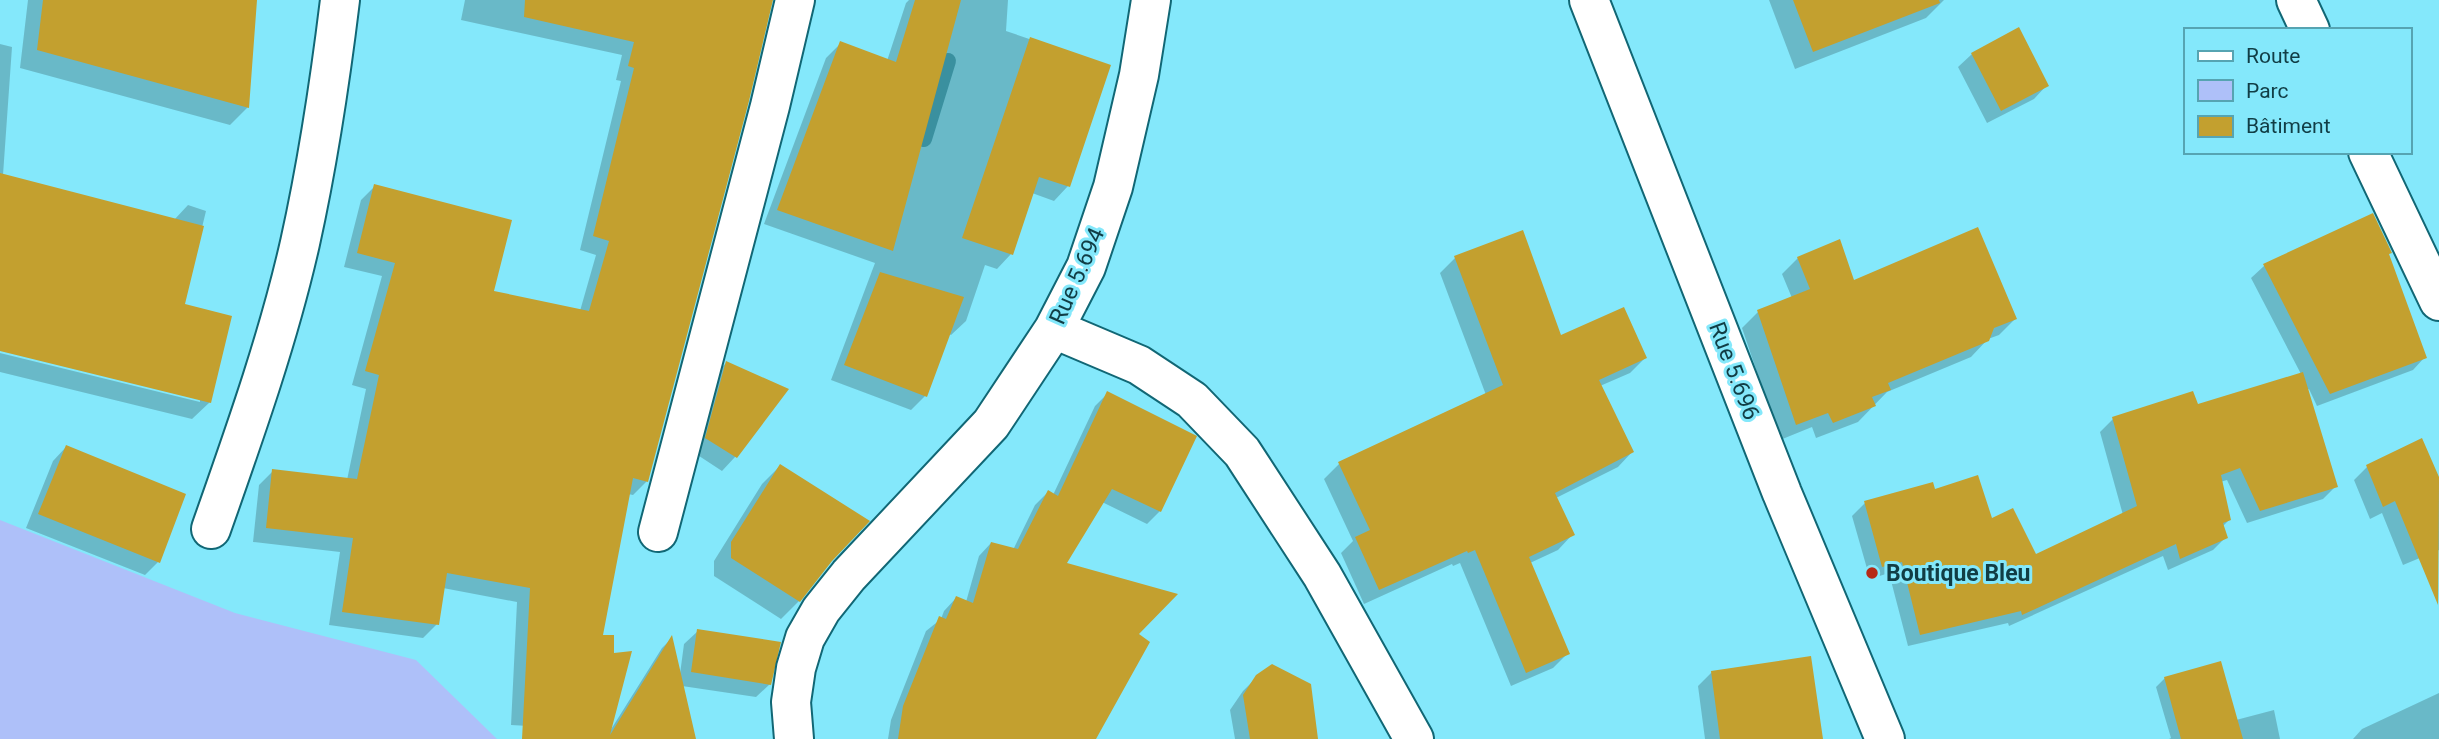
<svg xmlns="http://www.w3.org/2000/svg" width="2439" height="739" viewBox="0 0 2439 739" font-family="Roboto,sans-serif">
<rect width="100%" height="100%" fill="#84e8fb"/>
<!-- green -->
<path fill="#aec0f9" d="M0 520 235 613 416 660 497 739H0Z"/>
<!-- shadow -->
<path fill="#0003" d="M28 0H255L248 107 230 125 20 68Z
M465 0H772L647 481 633 495 628 494 601 636 599 730 511 725 517 602 443 588 437 624 423 638 329 625 340 552 253 542 259 485 273 471 347 480 366 389 352 385 382 276 344 267 361 200 375 186 492 292 580 311 596 255 580 250 621 81 616 80 622 55 461 20Z
M909 0H1008L1006 31 1109 66 1068 186 1054 201 1032 193 1011 254 997 269 985 265 966 321 951 335 949 334 925 396 911 410 831 380 875 263 764 224 826 58 841 43 887 61 906 3Z
M1769 0H1944L1926 18 1795 69Z
M0 44 12 47 3 175 174 220 188 205 206 211 183 306 210 402 192 419 0 372V353L200 402V399L0 349Z
M1972 54 2047 85 2034 99 1987 123 1958 67Z
M1522 232 1560 337 1645 358 1630 373 1600 386 1632 452 1618 467 1556 498 1572 535 1558 550 1530 563 1568 653 1553 668 1511 686 1460 563 1453 566 1452 564 1364 604 1341 553 1353 541 1324 479 1339 464 1486 395 1440 273 1455 258Z
M2388 255 2425 357 2413 370 2317 406 2309 389 2307 390 2336 486 2323 499 2247 523 2227 480 2220 482 2229 520 2222 527 2226 537 2213 550 2168 570 2163 556 2009 626 2008 623 1908 646 1889 573 1870 579 1852 516 1865 503 1934 491 1991 521 2035 556 2123 515 2100 432 2113 419 2196 406 2301 374 2251 278 2264 266Z
M1798 258 1853 282 2015 319 1999 335 1988 339 1971 357 1887 392 1858 422 1816 438 1812 427 1780 440 1742 328 1758 312 1792 298 1782 274Z
M726 363 786 389 735 457 722 471 693 452 713 377Z
M1107 394 1160 511 1147 524 1102 502 1065 564 1136 635 1094 739H888L891 720 926 631 941 619 944 611 956 598 966 602 979 556 991 543 1013 550 1035 505 1048 492 1053 495 1095 406Z
M2422 441 2439 482V550L2403 565 2382 513 2370 519 2354 480 2367 467Z
M66 447 158 562 145 575 26 528 53 461Z
M780 466 831 560 799 601 781 619 714 576V561L762 484Z
M698 631 770 684 756 697 682 686 695 739H605L662 648 671 639 680 674 684 644Z
M1712 672 1821 739H1705L1698 686Z
M1257 677 1316 739H1235L1230 710 1243 691Z
M2165 678 2236 720 2274 710 2280 739H2169L2171 738 2156 687Z
M2439 693V739H2353L2362 729Z"/>
<g fill="none" stroke-linecap="round" stroke-linejoin="round">
<!-- stream -->
<path stroke="#3a909f" stroke-width="16" d="M924 139 948 61"/>
</g>
<!-- building -->
<path fill="#c3a02f" d="M43 0H257L249 108 37 50Z
M525 0H773L749 101 648 482 633 478 603 635H614V653L632 651 610 735 672 635 696 739H522L530 588 447 573 439 625 342 612 353 538 266 528 272 469 357 479 379 375 365 371 395 263 357 253 374 184 512 220 494 291 589 311 609 241 593 236 634 68 628 66 634 42 524 17Z
M915 0H961L893 251 777 210 840 41 896 62Z
M1793 0H1939L1940 3 1813 52Z
M2019 27 2049 86 2001 111 1971 53Z
M1030 37 1111 65 1070 187 1039 177 1013 255 962 238Z
M0 173 204 226 185 304 232 316 211 403 0 351Z
M2373 213 2392 253 2389 254 2427 358 2330 394 2263 264Z
M1978 227 2017 319 1994 328 1989 341 1888 383 1891 390 1872 397 1876 406 1833 423 1828 413 1796 425 1757 310 1810 289 1797 257 1840 239 1854 280Z
M1523 230 1561 335 1624 307 1647 358 1599 380 1634 452 1555 493 1575 535 1529 557 1570 654 1526 673 1475 550 1468 553 1467 551 1379 590 1355 537 1370 530 1338 462 1503 385 1454 256Z
M880 272 964 297 927 397 844 365Z
M726 361 789 389 737 458 705 438Z
M2303 372 2338 487 2260 511 2240 468 2221 475 2231 520 2223 523 2228 538 2180 559 2176 544 2022 615 2021 611 1920 635 1902 562 1882 567 1864 501 1933 482 1935 489 1978 475 1992 518 2013 508 2036 554 2137 506 2112 417 2193 391 2198 404Z
M1107 391 1197 436 1161 512 1112 489 1067 563 1178 594 1139 634 1150 642 1096 739H898L903 706 939 616 946 619 956 596 973 603 991 542 1018 549 1048 490 1058 496Z
M2422 438 2439 477 2438 605 2395 501 2383 507 2366 465Z
M66 445 186 494 160 563 38 514Z
M780 464 870 521 832 561 800 602 731 558V542Z
M697 629 781 642 771 685 691 672Z
M1811 656 1823 739H1720L1711 671Z
M2221 661 2243 739H2181L2164 677Z
M1272 664 1311 684 1318 739H1250L1243 695 1256 675Z"/>
<g fill="none" stroke-linecap="round" stroke-linejoin="round">
<defs>
<path id="minor" d="M1589 0 1782 493 1885 739
M2296 0 2310 30
M2368 152 2439 301
M1054 329 1139 365 1192 400 1242 452 1322 575 1414 739
M211 529C244 435 278 340 300 243 318 162 330 82 340 0
M658 532 770 106 795 0
M794 739 791 702 796 668 805 638 821 610 849 575 991 424 1054 329 1086 267 1113 187 1139 75 1151 0"/>
</defs>
<!-- minor casing -->
<use href="#minor" stroke="#116775" stroke-width="42"/>
<!-- minor -->
<use href="#minor" stroke="#fff" stroke-width="38"/>
</g>
<!-- markers -->
<circle fill="#b62916" stroke="#84e8fb" stroke-width="2.5" cx="1872" cy="573" r="7"/>
<g text-anchor="middle" dominant-baseline="central" stroke-width="6" stroke-linejoin="round" paint-order="stroke">
<!-- street labels -->
<g font-size="23" fill="#113d45" stroke="#84e8fb">
<text transform="translate(1077 276) rotate(-66)">Rue 5.694</text>
<text transform="translate(1734 371) rotate(69)">Rue 5.696</text>
</g>
<!-- poi labels -->
<g font-size="23" font-weight="bold" fill="#113d45" stroke="#84e8fb" text-anchor="start">
<text x="1886" y="573">Boutique Bleu</text>
</g>
</g>
<!-- legend -->
<rect x="2184" y="28" width="228" height="126" fill="#84e8fb" stroke="#56a4b2" stroke-width="2"/>
<rect x="2198" y="51" width="35" height="10" fill="#ffffff" stroke="#56a4b2" stroke-width="2"/>
<text x="2246" y="63" font-size="21" fill="#113d45">Route</text>
<rect x="2198" y="80" width="35" height="21" fill="#aec0f9" stroke="#56a4b2" stroke-width="2"/>
<text x="2246" y="98" font-size="21" fill="#113d45">Parc</text>
<rect x="2198" y="116" width="35" height="21" fill="#c3a02f" stroke="#56a4b2" stroke-width="2"/>
<text x="2246" y="133" font-size="21" fill="#113d45">Bâtiment</text>
</svg>
